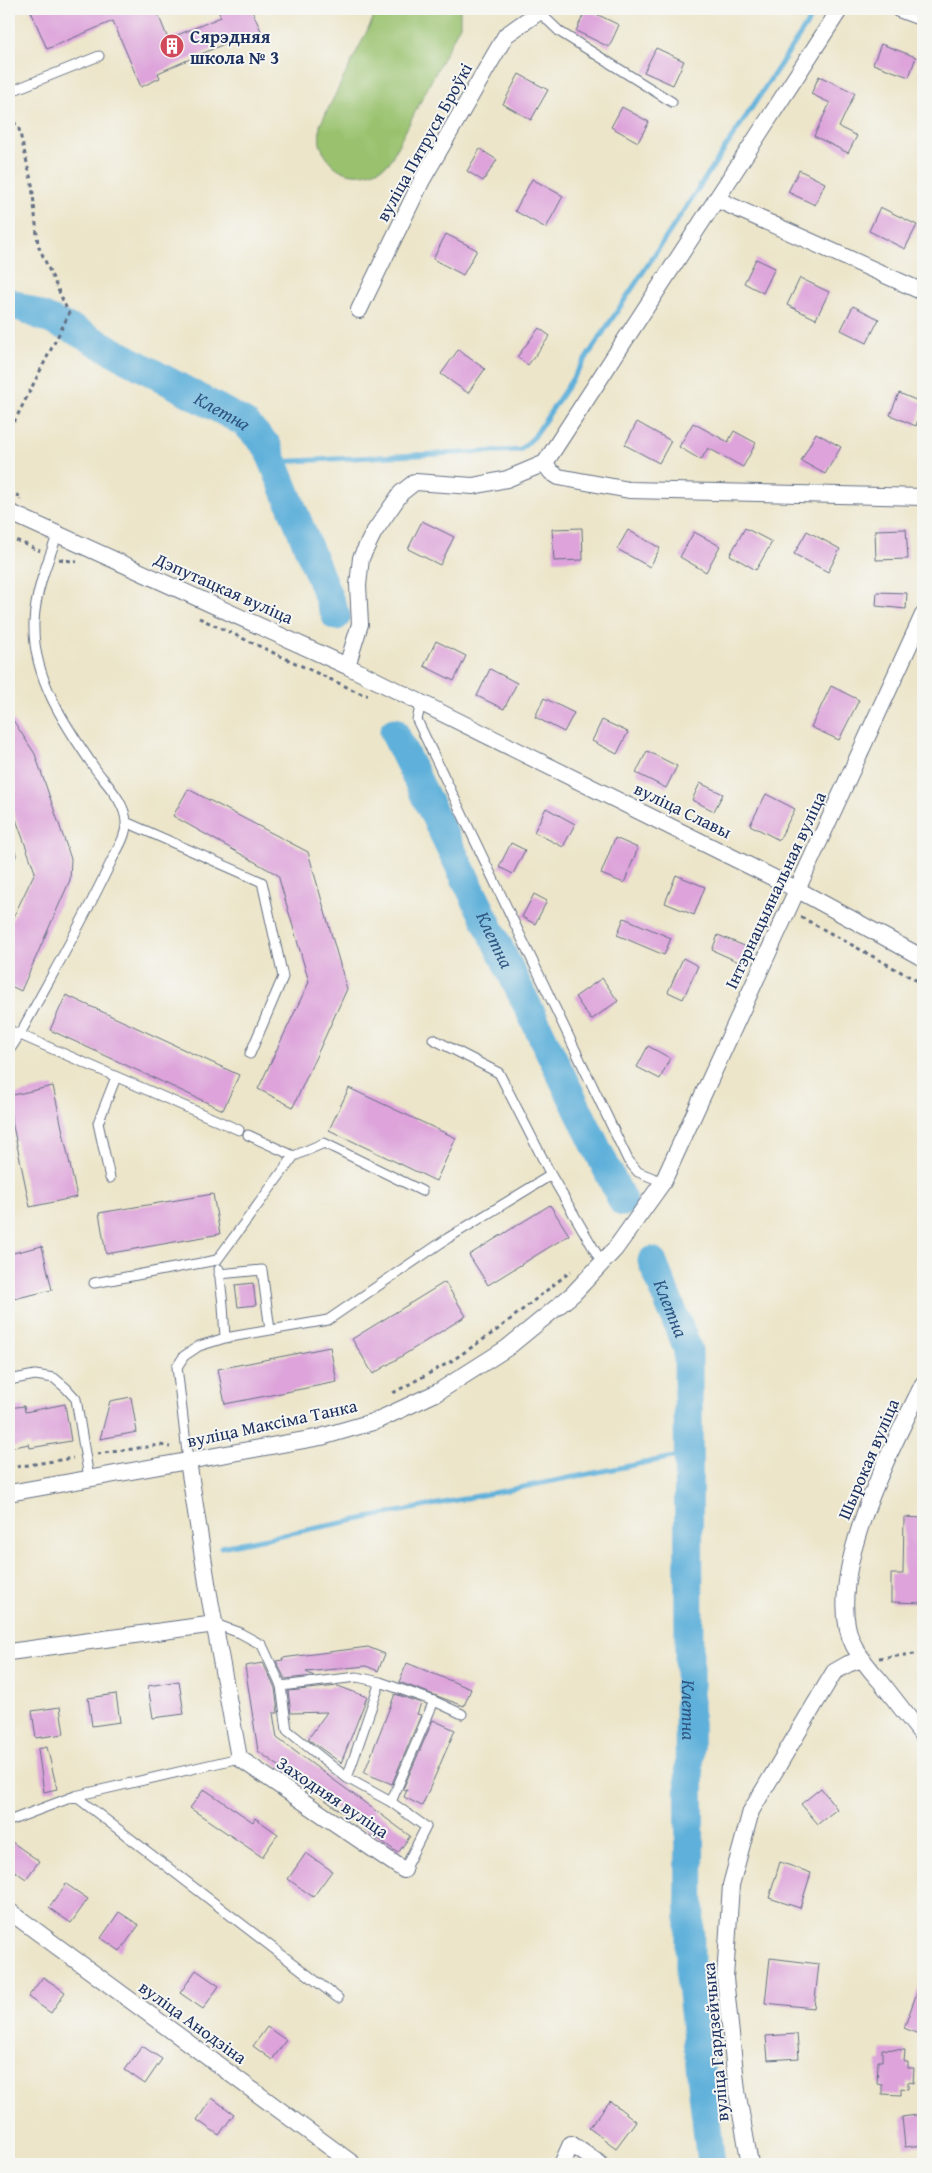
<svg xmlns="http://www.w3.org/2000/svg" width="932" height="2173" viewBox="0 0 932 2173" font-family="'Gentium Book Plus',serif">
<rect width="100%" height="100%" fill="#f6f6f2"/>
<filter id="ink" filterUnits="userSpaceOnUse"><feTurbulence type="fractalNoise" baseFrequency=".02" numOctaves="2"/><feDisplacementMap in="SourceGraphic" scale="10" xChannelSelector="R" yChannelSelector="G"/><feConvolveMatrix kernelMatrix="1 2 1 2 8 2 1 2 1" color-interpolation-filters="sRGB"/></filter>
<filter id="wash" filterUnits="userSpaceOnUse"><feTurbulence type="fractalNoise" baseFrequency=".0096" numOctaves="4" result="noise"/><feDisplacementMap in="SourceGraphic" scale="20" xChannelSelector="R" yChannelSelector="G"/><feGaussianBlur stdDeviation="1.12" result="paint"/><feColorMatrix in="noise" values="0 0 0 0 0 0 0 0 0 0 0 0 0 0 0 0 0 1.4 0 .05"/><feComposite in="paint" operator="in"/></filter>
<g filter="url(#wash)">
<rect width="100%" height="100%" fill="#ece5c9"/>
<!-- green -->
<path fill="#9ac26e" stroke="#5a7866" d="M378 9H460V25L389 163C363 182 332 178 320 144 319 139 320 131 320 125Z"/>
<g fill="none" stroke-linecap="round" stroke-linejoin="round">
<!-- stream -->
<path stroke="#5fb0da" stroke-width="5" d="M273 462 520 450 534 437 817 9
M221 1547 689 1454"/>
<!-- river -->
<g stroke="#5fb0da" stroke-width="29">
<path id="s1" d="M9 302 74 330 245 423 267 446 336 616"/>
<path id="s2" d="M394 732 623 1202"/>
<path id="s3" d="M652 1261 688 1350 690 1976 711 2164"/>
</g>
</g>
<g id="blocks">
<!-- building -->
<path fill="#dda3da" d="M30 9H156L168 39 221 17 217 9H251L263 35 243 44 240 37 158 73 160 78 141 87 113 21 47 49Z
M586 9 619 25 609 47 576 31Z
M881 44 916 57 909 77 873 64Z
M656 48 684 61 673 85 644 72Z
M519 74 548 90 531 120 503 104Z
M819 76 855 93 839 127 857 136 848 153 814 136 830 103 811 94Z
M622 107 649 122 638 142 611 127Z
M480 149 497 160 483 181 467 171Z
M799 170 825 183 815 205 788 192Z
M532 179 563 196 546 228 515 211Z
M880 207 917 225 905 249 869 231Z
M446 234 477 250 463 275 433 259Z
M756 259 775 268 763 293 744 283Z
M800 278 829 292 816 319 787 305Z
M853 306 879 319 867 343 841 330Z
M539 328 550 336 528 365 517 357Z
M458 350 485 369 468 393 441 374Z
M899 393 923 403 916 426 890 415Z
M637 422 671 441 659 463 625 445Z
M693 423 728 442 734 431 756 443 743 467 708 448 701 460 679 447Z
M816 433 841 447 825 474 801 461Z
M422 521 454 537 440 565 408 549Z
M582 528 583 560 554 561 552 529Z
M745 528 772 542 756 570 730 555Z
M906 529 908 559 876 560 875 530Z
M628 530 660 548 650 567 617 549Z
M807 531 840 549 828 572 794 554Z
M694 532 720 546 706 572 680 557Z
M877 592 907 593 906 609 876 606Z
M436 641 466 656 454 681 424 666Z
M490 669 517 683 504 709 477 696Z
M831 686 859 700 839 740 811 727Z
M544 698 574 713 564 732 535 717Z
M9 714 35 754 71 859 70 880 21 991 9 985V926L35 872 9 800Z
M602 720 628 732 617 754 592 741Z
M647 751 677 766 666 788 636 773Z
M700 783 723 794 714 811 692 800Z
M188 789 308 852 347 989 293 1107 258 1089 309 982 278 875 173 816Z
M766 794 795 809 779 840 750 825Z
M546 808 575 824 563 847 534 832Z
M615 838 638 848 624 883 601 874Z
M511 843 525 850 513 874 499 867Z
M676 875 705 887 694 915 665 903Z
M534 894 547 901 535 924 522 917Z
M624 918 671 938 664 955 617 935Z
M718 935 747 947 741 963 712 950Z
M683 958 698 966 683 999 668 992Z
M602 978 618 1001 591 1020 575 997Z
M66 995 239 1075 223 1110 50 1030Z
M648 1046 670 1058 660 1079 637 1067Z
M53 1086 77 1197 30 1207 9 1107V1096Z
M349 1088 456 1138 436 1181 329 1130Z
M213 1194 220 1234 106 1254 99 1213Z
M550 1205 569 1235 488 1285 469 1255Z
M42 1246 52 1290 9 1300V1254Z
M445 1282 466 1316 373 1374 352 1339Z
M253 1283 256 1305 238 1307 235 1285Z
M330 1347 337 1382 225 1404 218 1369Z
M131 1397 137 1432 100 1439 110 1401Z
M65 1404 71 1441 30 1448 29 1444 9 1448V1408L24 1406 25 1412Z
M904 1517 923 1518V1603L891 1602V1574H903Z
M368 1647 385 1654 378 1671 366 1666 306 1672 314 1676 285 1679 276 1661 283 1660 282 1658Z
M263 1663 275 1688 278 1713H273L277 1738 410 1836 398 1853 258 1751 245 1666Z
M407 1663 471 1689 464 1706 399 1682Z
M179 1681 184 1714 153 1718 148 1686Z
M338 1686 367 1697 341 1763 308 1739 327 1712 291 1713 288 1691Z
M116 1694 120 1722 92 1726 88 1698Z
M395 1694 421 1703 417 1714 421 1715 392 1784 364 1773Z
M60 1707 64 1734 36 1738 32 1711Z
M433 1720 455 1730 422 1806 404 1797 407 1790 403 1789Z
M47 1747 57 1789 44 1792 38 1749Z
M821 1788 837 1809 818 1824 801 1804Z
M204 1789 253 1822 255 1818 278 1834 262 1857 190 1808Z
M9 1840 39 1861 26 1879 9 1867Z
M306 1853 332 1871 313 1897 288 1879Z
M780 1862 811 1873 800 1908 769 1898Z
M66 1884 88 1899 71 1923 49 1908Z
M119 1912 139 1925 120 1951 101 1938Z
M770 1958 819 1964 814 2008 765 2003Z
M196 1970 219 1986 203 2009 180 1993Z
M43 1977 65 1992 51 2013 28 1997Z
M922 1979 923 1980V2036L904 2028Z
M267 2027 286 2040 272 2060 253 2046Z
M797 2034 799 2058 768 2060 766 2036Z
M142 2046 162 2059 145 2084 125 2070Z
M882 2049 905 2050 904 2062H908V2068H914L913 2083 908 2082V2089L901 2088V2095L882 2094V2085L877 2084 878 2061H882Z
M212 2098 234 2114 219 2135 197 2120Z
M610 2101 636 2121 616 2148 589 2128Z
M923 2114V2145L905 2147 902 2117Z"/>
</g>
</g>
<g filter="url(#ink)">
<use href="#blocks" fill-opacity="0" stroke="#646f83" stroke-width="1"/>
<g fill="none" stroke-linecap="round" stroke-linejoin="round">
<defs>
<path id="service" d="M539 12 560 32 672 102
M9 92 99 56
M421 703 417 720 628 1160 638 1172 663 1182
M126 822 262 882 283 977 250 1054
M9 849 11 855 9 859
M9 1030 239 1130
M433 1039 499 1073 551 1175 602 1263
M9 1051 20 1034C50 978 83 922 110 864 116 851 127 836 126 822 125 801 105 783 94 767 65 725 32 677 34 623 35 593 47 563 57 536
M248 1135 294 1156 324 1143 422 1191
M110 1178 98 1123 116 1077
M219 1269 223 1305 225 1338
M219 1274 262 1270 270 1330
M94 1283 217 1260 294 1156
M9 1380 35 1375 54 1378 66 1388 76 1399 89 1478
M188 1461 177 1367 184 1356 199 1346 225 1338 328 1320 448 1238 551 1175
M215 1624 240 1633 262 1645 281 1686 287 1730 347 1778 391 1802 426 1827 404 1870
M281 1686 357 1677 380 1682 434 1701 462 1714
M347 1778 380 1682
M75 1796 338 1998
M391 1802 434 1701
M9 1821 75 1796 239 1758"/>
<path id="minor" d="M899 9 923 18
M716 199 923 292
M359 310 422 180 506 35 543 9
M545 463 551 472 559 477 629 490 923 497
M9 512 347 666 798 890 923 958
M347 666 360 624 358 585 361 558 374 532 401 493 415 482 473 486 507 479 545 463 840 9
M923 1384C894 1444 820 1581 854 1646 861 1659 871 1671 881 1682 895 1700 909 1718 923 1736
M188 1461 208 1589 239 1758 404 1870
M9 1493 321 1437 376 1421 438 1392 507 1348 573 1294 615 1249 663 1182 923 615
M9 1652 215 1624
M9 1911 353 2164
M562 2164 571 2144 600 2164
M750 2164 737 2091 725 1978 731 1885 751 1811 834 1672 848 1664 862 1659"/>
</defs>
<!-- service casing -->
<use href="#service" stroke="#646f83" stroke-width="11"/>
<!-- minor casing -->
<use href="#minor" stroke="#646f83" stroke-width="18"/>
<!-- path -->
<path stroke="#646f83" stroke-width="3" stroke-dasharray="4 4" stroke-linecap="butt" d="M9 115 19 129 32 184 38 245 69 314 9 432
M9 491 21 497 20 500
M9 537 40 551
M59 559 77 562
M199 618 364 695H368
M801 917 923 984
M393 1393 450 1362 497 1330 571 1271
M97 1454 160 1445 170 1447
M9 1468 73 1458
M879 1658 923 1653"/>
<!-- service -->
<use href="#service" stroke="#fff" stroke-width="9"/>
<!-- minor -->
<use href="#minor" stroke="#fff" stroke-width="16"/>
</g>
</g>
<!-- icons -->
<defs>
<symbol id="building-disc" viewBox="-11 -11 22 22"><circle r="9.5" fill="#d1495b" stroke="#f6f6f2"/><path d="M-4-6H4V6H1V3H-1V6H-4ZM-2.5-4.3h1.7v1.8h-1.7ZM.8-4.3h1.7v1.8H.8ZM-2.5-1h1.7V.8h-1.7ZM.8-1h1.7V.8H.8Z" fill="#fff"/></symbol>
</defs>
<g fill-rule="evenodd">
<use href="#building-disc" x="158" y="32" width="28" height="28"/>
</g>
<g text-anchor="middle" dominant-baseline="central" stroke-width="4" stroke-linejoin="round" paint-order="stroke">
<!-- poi labels -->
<g font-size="18" font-weight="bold" fill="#1b2f5e" stroke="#f6f6f2" text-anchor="start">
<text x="190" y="36">Сярэдняя<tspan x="190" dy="21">школа № 3</tspan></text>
</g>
<!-- street labels -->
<g font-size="18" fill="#1b2f5e" stroke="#f6f6f2">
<text transform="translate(424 142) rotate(-61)">вуліца Пятруся Броўкі</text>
<text transform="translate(224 588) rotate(24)">Дэпутацкая вуліца</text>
<text transform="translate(683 810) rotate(26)">вуліца Славы</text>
<text transform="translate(775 890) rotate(-65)">Інтэрнацыянальная вуліца</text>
<text transform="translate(272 1423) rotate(-12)">вуліца Максіма Танка</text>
<text transform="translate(868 1459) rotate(-67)">Шырокая вуліца</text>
<text transform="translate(333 1797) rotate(34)">Заходняя вуліца</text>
<text transform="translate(193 2022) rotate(36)">вуліца Анодзіна</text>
<text transform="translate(715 2042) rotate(-95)">вуліца Гардзейчыка</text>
</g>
<!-- water labels -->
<g font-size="19" font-style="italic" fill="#2f5683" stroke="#f6f6f2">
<text stroke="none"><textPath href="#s1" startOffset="240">Клетна</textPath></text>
<text stroke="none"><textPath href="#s2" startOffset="231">Клетна</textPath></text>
<text stroke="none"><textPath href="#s3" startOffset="51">Клетна</textPath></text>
<text stroke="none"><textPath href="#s3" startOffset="456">Клетна</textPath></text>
</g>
</g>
<!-- margin -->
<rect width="932" height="2173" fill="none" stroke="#f6f6f2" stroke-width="30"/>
</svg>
